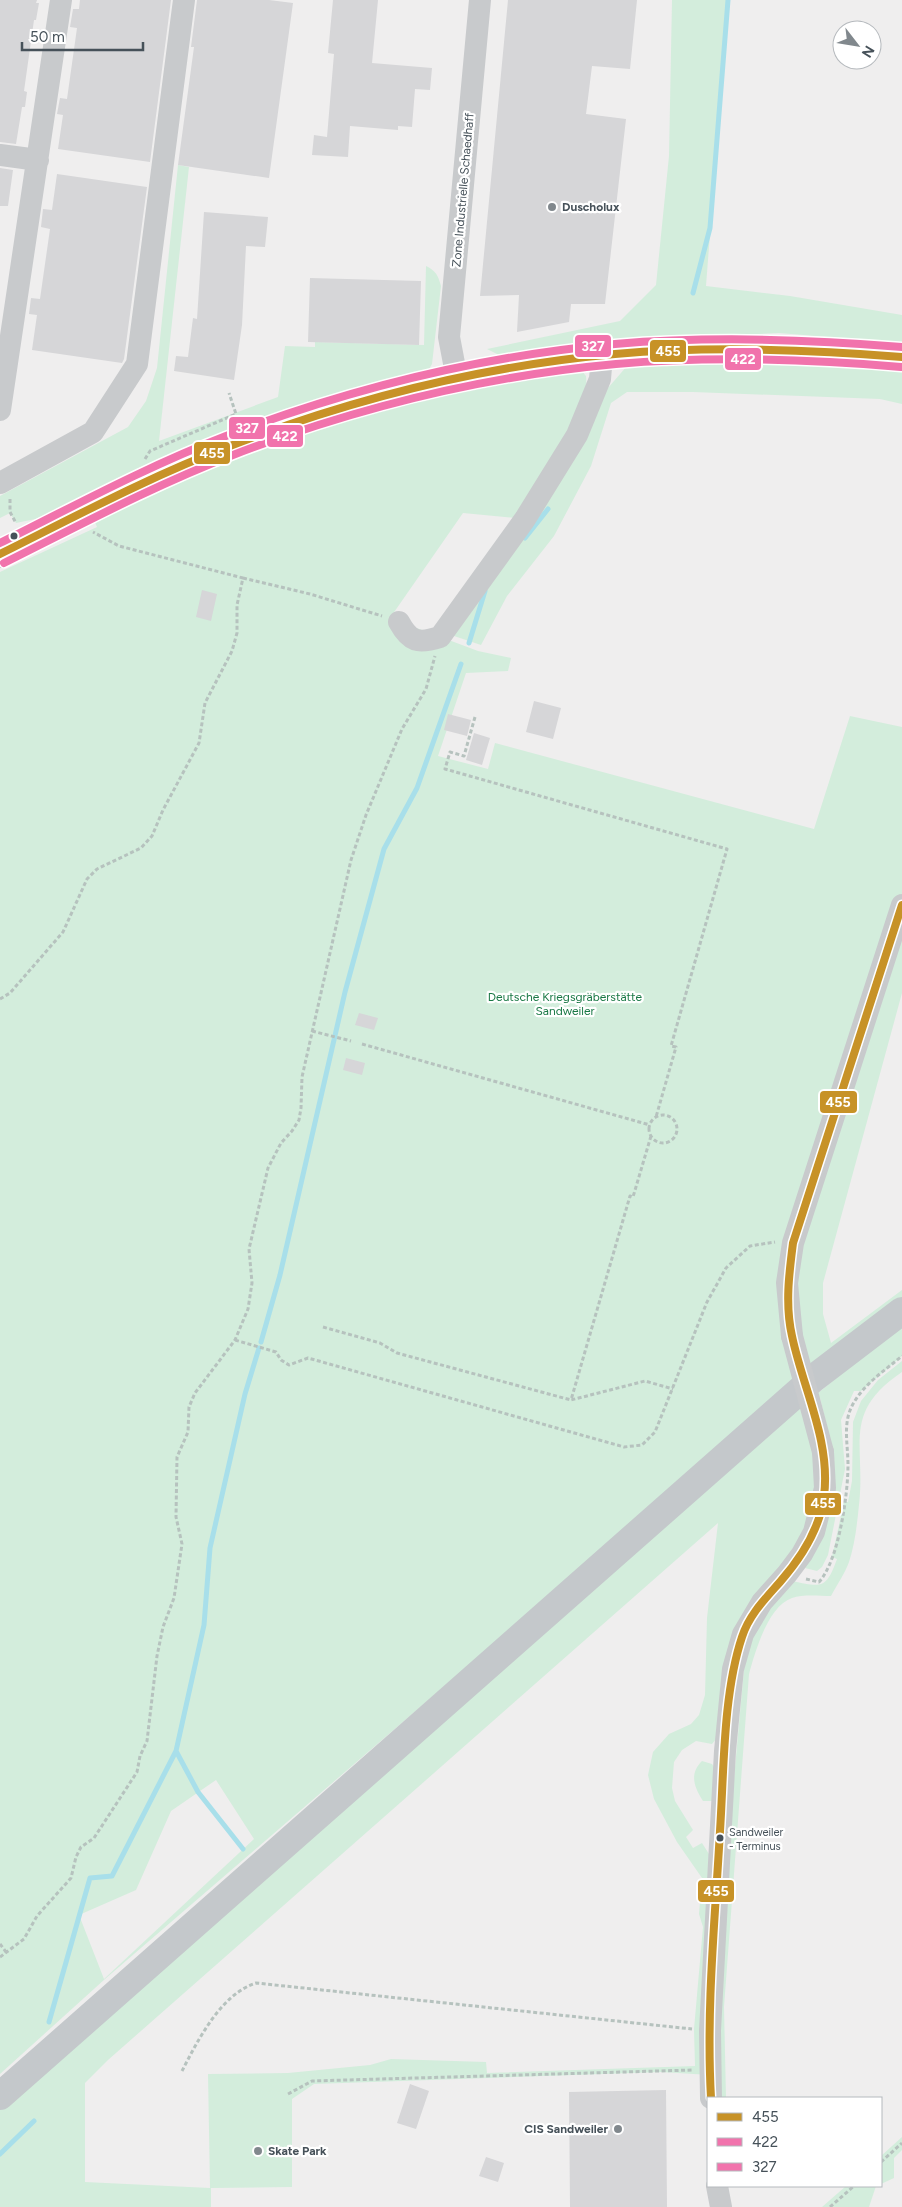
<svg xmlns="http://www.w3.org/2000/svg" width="902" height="2207" viewBox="0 0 902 2207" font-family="Figtree,sans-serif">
<rect width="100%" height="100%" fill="#efeeee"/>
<!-- green -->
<path fill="#d3eddc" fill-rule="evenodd" d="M672 0H728L706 286 790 296 902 315V343L779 333 629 340 507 359 487 349 620 321 656 285 669 156Z
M178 165 189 167 159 441 278 397 285 346 315 347V342L424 345 426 266C436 271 438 275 441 286L432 364 425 376 50 516 16 523 10 513 0 518V496L128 427 146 401 157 368Z
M679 363 845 364 902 372V404L880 399 693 392H627L611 403 591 466 554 536 507 596 481 645 451 635 601 396 627 366Z
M580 369 586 376 587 391 525 519 463 513 390 618 478 651 511 658 508 671 466 673 438 756 488 769 495 743 814 829 850 716 902 727V993L823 1283V1314L831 1343 902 1290V1300L826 1357 105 1979 0 2074V572L97 527 93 517 257 445 462 388ZM216 1780 254 1839 104 1979 79 1915 136 1890 171 1811Z
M902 1324V1356L861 1391H854L841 1420 845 1469 828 1555 822 1567 817 1571 805 1568 826 1525 833 1489V1451L820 1398 805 1410C811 1438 821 1470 816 1500 807 1549 765 1579 742 1621 738 1628 733 1634 731 1641 727 1654 723 1669 721 1682 719 1701 726 1730 712 1744L696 1741 682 1750 674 1762 672 1788 675 1801 693 1830 686 1837 693 1848 702 1843 709 1854 702 2065 710 2066V2075L661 2072 314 2084 292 2099V2187L211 2188V2207H0V2106L339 1807 762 1439ZM718 1523 707 1618 705 1695 699 1715 691 1724 669 1734 653 1752 648 1775 654 1799 677 1842 702 1878 699 1914 703 1927 694 2029 695 2066 487 2073 486 2062 391 2059 370 2065 288 2073 208 2074 210 2188 85 2182V2083L108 2060Z
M902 1361V1372C841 1413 866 1445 859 1505 857 1524 855 1544 849 1562 845 1573 837 1585 831 1596 819 1596 803 1594 792 1598 768 1606 755 1652 749 1674L724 2007 726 2098H719L723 1898 746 1648 757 1620 792 1581C821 1587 826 1590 837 1559L832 1557 844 1502H848L852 1481 853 1422 861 1401 878 1380Z
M702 1761 712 1764 716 1770 712 1801H703C694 1787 689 1774 702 1761Z
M902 2137V2150L894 2158V2178L881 2184V2156Z
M846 2186H876L869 2207H822Z"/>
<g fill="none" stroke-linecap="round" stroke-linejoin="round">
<!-- stream -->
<path stroke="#a8dfea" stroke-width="5" d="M693 293 710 228 728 0
M525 538 548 509
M469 643 485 591
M261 1342 280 1275 345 992 384 849 417 788 461 664
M243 1849 198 1792 176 1751 204 1625 210 1548 245 1394 259 1348
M49 2022 90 1878 112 1876 176 1751
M0 2154 34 2121"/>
</g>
<!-- building -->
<path fill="#d6d6d8" d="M0 0H37L36 3H39L36 20H34L24 91 27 92 25 107H22L16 144 0 142Z
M80 0H171L150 162 58 149 63 115 57 114 60 98 67 99 77 28 70 27 73 9H79Z
M197 0H269L293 3 269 178 178 165 194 47H191Z
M333 0H378L372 63 432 68 430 90 415 89 412 127 398 126V130L350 126 348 157 312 155 314 135 327 137 334 54 328 53Z
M508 0H637L630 69 592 66 586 114 626 119 605 304H571L569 322 517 332 519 295 480 296Z
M0 168 13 170 8 206H0Z
M57 174 147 187 124 359 122 363 32 350 37 315 29 314 31 298 40 299 50 229 41 227 43 209 52 210Z
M204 212 268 217 265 247 246 246 242 325 234 380 174 371 176 356 188 357 193 318 197 319Z
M310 278 421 281 419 345 308 342Z
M202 590 217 594 211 621 196 617Z
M534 701 561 708 553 739 526 732Z
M448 714 471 720 467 736 444 730Z
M474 733 490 738 482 765 466 760Z
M359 1013 378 1018 374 1030 355 1025Z
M346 1058 365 1063 362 1075 343 1070Z
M410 2084 429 2091 416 2129 397 2123Z
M666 2090 667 2207H570L569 2092Z
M486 2157 504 2163 498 2182 479 2176Z"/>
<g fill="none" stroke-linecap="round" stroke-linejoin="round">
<!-- path -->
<path stroke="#b6c2be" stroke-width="3" stroke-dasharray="4 2.5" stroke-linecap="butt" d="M145 459 150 451 236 414 229 393
M10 499V512L16 523
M243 578 310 594 382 616
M475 717 464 756 450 752 445 769 727 849 671 1046 676 1047 656 1117
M0 999 10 993 63 932 87 879 97 869 141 848 152 836 163 810 199 743 205 703 232 651 237 633V605L243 578 119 546 93 532
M312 1031 351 1041
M362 1044 650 1125
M649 1129a14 14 0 1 1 28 0a14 14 0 1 1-28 0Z
M651 1136 633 1197 630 1196 571 1400 645 1381 673 1389
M323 1327 380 1343 397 1353 571 1400
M235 1340 276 1352 281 1360 289 1365 308 1358 624 1447 642 1445 655 1432 707 1302 726 1268 750 1246 775 1242
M806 1579 819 1582C839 1560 848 1494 848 1465 848 1445 843 1426 851 1408 861 1386 884 1371 902 1356
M0 1944 6 1952
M0 1957 24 1939 37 1916 71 1878 76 1857 81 1847 94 1838 137 1772 140 1756 147 1741 157 1656 163 1627 174 1598 182 1544 176 1517 177 1457 188 1432 189 1407 195 1393 235 1340 248 1309 252 1283 249 1249 268 1168 281 1143 292 1131 299 1120 301 1108 302 1077 351 860 366 815 402 729 426 689 435 656
M182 2071C198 2040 221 1994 256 1983L692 2029
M288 2094 312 2081 692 2070
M881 2162 902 2143
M830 2207 854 2186"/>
<!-- minor -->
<path stroke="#c8cacc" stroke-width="22" d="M0 155 38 160
M457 379 449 337 480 0
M0 410 61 0
M0 483 93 432 137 364 184 0
M399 622C410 642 418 644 440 637L525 519 577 435 600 379 602 355
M792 1336 787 1283 793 1243 902 905
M711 2098 710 2031 725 1751 733 1669 743 1634 762 1602 787 1574 802 1554 814 1532 825 1488 823 1452
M717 2186 721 2207"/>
<!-- major -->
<path stroke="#c4c8cb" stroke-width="28" d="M0 554C85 512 171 466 261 434 371 396 485 369 601 356 622 353 645 353 666 352 746 348 822 350 902 357
M0 2096 814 1378 902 1311"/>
<!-- minor-bridge -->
<path stroke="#c8cacc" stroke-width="22" d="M792 1336 823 1452"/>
<defs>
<path id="bus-1" d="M0 554C76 516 151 476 230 446 352 399 484 366 615 354 710 346 807 349 902 357
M711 2098C706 2009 715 1920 720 1831 724 1770 723 1694 742 1637 749 1615 765 1599 780 1582 801 1558 820 1529 824 1496 831 1441 803 1389 792 1336 785 1305 789 1274 793 1243L902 905"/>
<path id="bus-2" d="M4 563C80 525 155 485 233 455 355 408 486 376 616 364 710 356 807 359 901 367"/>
<path id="bus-3" d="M0 543C74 506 148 466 226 436 349 389 483 356 615 344 710 336 807 339 902 347"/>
</defs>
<!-- bus-1 casing -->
<use href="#bus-1" stroke="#fff" stroke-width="11"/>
<!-- bus-2 casing -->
<use href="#bus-2" stroke="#fff" stroke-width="11"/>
<!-- bus-3 casing -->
<use href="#bus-3" stroke="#fff" stroke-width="11"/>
<!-- bus-1 -->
<use href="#bus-1" stroke="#c79227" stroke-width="8"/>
<!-- bus-2 -->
<use href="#bus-2" stroke="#f173ac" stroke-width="8"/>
<!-- bus-3 -->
<use href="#bus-3" stroke="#f173ac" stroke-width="8"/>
</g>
<!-- markers -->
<g fill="#81888d" stroke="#fff" stroke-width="2">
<circle cx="552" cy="207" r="5"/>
<circle cx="618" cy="2129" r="5"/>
<circle cx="258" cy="2151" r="5"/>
</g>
<g fill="#465159" stroke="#fff" stroke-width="2">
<circle cx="14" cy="536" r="4.5"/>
<circle cx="720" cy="1838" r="4.5"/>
</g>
<g text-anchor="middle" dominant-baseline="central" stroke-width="4.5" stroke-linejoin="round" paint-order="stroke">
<!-- bus labels -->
<g font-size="11" fill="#465159" stroke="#fff" text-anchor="start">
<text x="729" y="1832">Sandweiler<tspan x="729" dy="14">- Terminus</tspan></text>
</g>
<!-- street labels -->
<g font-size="12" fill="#465159" stroke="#fff">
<text transform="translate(463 190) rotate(-85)">Zone Industrielle Schaedhaff</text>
</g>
<!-- poi labels -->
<g font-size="12" font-weight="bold" fill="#465159" stroke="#fff" text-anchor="start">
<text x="562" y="207">Duscholux</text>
<text x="608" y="2129" text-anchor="end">CIS Sandweiler</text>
<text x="268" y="2151">Skate Park</text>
</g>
<!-- park labels -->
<g font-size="12" fill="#197845" stroke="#fff">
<text x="565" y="997">Deutsche Kriegsgräberstätte<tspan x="565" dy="14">Sandweiler</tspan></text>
</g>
</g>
<g stroke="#fff" stroke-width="2">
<rect x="574" y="334" width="38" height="24" rx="5" fill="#f173ac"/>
<rect x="649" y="339" width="38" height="24" rx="5" fill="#c79227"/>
<rect x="724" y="347" width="38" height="24" rx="5" fill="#f173ac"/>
<rect x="228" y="416" width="38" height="24" rx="5" fill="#f173ac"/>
<rect x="266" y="424" width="38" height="24" rx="5" fill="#f173ac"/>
<rect x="193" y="441" width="38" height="24" rx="5" fill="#c79227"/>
<rect x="819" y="1090" width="39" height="24" rx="5" fill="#c79227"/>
<rect x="804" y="1492" width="38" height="24" rx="5" fill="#c79227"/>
<rect x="697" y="1879" width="38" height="24" rx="5" fill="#c79227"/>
</g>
<g font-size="14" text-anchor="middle" font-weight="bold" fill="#fff">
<text x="593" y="351">327</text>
<text x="668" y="356">455</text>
<text x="743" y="364">422</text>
<text x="247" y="433">327</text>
<text x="285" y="441">422</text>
<text x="212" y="458">455</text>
<text x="838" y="1107">455</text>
<text x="823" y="1508">455</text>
<text x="716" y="1896">455</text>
</g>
<!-- legend -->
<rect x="707" y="2097" width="175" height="90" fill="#ffffff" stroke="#b5b9bd"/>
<rect x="717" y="2113" width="25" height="8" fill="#c79227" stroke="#b5b9bd"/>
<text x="752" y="2122" font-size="15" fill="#465159">455</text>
<rect x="717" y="2138" width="25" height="8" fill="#f173ac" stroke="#b5b9bd"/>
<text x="752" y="2147" font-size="15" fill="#465159">422</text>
<rect x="717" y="2163" width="25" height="8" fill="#f173ac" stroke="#b5b9bd"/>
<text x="752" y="2172" font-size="15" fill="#465159">327</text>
<!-- north arrow -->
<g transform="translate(857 45) rotate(121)"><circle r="24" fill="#ffffff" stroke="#b5b9bd"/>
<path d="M0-4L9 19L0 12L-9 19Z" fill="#81888d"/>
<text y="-8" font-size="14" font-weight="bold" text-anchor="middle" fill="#465159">N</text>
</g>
<!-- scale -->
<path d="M22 42v8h121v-8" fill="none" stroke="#465159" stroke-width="2.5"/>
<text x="30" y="42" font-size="15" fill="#465159" stroke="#ffffff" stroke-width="4" paint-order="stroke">50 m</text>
</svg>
